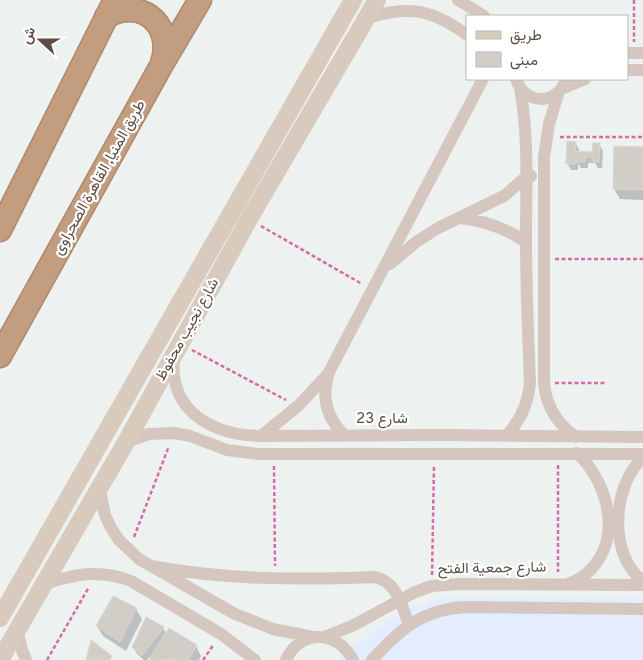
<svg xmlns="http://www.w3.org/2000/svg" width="643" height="660" viewBox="0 0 643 660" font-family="Overpass,Vazirmatn,sans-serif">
<rect width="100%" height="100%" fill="#edf1f0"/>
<!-- commercial -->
<path fill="#e4edfe" d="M448 597 643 598V660H337L381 625 410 608Z"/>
<!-- shadow -->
<path fill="#0003" d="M575 143 579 149V153H593L599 144 603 151 602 168H598L595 163H588V168H581L578 163V170H571L567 163Z
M643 149V200L620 199 614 189Z
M136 609 142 619 126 651 103 636 97 626Z
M147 619 163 628 167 634 196 646 201 656 199 660H151L149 657 147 660H144L137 654 133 647Z"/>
<!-- building -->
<path fill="#d1cdc7" stroke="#dad7d1" d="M567 141 576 142 575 151 592 152 593 143H600L599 162H593V157H585V162H576L577 157H575V164H566Z
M614 146 643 147V190L613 189Z
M113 596 137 608 120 642 96 626Z
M146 617 164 627 142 656 132 647Z
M169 628 197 645 188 660 149 659Z
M91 640 112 656 110 660H86Z"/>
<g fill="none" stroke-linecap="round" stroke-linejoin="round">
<defs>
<path id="highway" d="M106 17C110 15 115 12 120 11 153 4 172 34 162 63
M0 230 115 0
M0 356 161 66 200 0"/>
</defs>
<!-- highway casing -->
<use href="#highway" stroke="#ae896b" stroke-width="25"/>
<!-- path -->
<path stroke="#d56ba7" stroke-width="2.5" stroke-dasharray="4 2.5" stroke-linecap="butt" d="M634 0V42
M560 137H643
M261 226 362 284
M555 259H643
M192 350 286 400
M555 383H606
M558 465V572
M274 466 275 566
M134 537 169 446
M432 575 434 465
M47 660 89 587
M203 660 214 644"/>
<!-- street -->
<path stroke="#d5c7bf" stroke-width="12" d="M458 0 484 16
M367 18C408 5 432 9 467 35
M627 53H643
M627 70H643
M516 79C524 105 558 106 566 79
M561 89 585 79
M559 91 549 124 544 157V383C546 406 556 423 576 437
M461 218C486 221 506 228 526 242
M390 264 416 242 438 228 504 196 526 177 531 176
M174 356C168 412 213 435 261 436L445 435 643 437
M344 435C326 417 321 396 329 372L483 79
M507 435C521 420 528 404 530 383 528 335 526 286 526 237 526 187 529 137 520 88
M261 436 298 406 326 376
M126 442 149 434 174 433 190 436 227 450 258 454H643
M643 458C612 485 608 555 643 581
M99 487 105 515 111 528 119 540 139 559 235 614 273 629 313 637
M151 566C225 580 299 580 374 577 397 581 401 605 409 624
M570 583C583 579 592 570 599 559 620 525 604 479 577 453
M44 584C75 574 99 569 131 581L221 634 255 660
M17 630 22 650 26 660
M324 637 352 626 415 592 432 586 459 584 643 585
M286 660C300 629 338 630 353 660
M372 660C400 629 423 609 466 607L643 609"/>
<!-- secondary -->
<path stroke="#d9cabe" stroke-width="18" d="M0 618 353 0
M0 660 126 442 249 219 377 0"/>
<!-- highway -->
<use href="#highway" stroke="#c29d80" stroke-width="22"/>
</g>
<g text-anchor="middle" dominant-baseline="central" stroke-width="4.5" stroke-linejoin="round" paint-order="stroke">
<!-- street labels -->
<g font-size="15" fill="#5d4e44" stroke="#fff">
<text transform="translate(100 178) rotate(-61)">طريق المنيا, القاهرة الصحراوى</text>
<text transform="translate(188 330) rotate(-61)">شارع نجيب محفوظ</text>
<text x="382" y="419">شارع 23</text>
<text transform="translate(492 569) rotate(-1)">شارع جمعية الفتح</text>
</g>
</g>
<!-- legend -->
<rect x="466" y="15" width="162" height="65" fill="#ffffff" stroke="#beb8b4"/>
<rect x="476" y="31" width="25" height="8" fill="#d9cabe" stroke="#beb8b4"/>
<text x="510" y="40" font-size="15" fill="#5d4e44">طريق</text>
<rect x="476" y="52" width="25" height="15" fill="#d1cdc7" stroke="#beb8b4"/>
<text x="510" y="65" font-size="15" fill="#5d4e44">مبنى</text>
<!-- north arrow -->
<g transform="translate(40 40) rotate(291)" stroke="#ffffff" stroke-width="4" paint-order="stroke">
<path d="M0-4L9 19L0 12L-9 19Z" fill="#5d4e44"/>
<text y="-8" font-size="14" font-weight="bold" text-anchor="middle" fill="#5d4e44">ش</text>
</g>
</svg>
